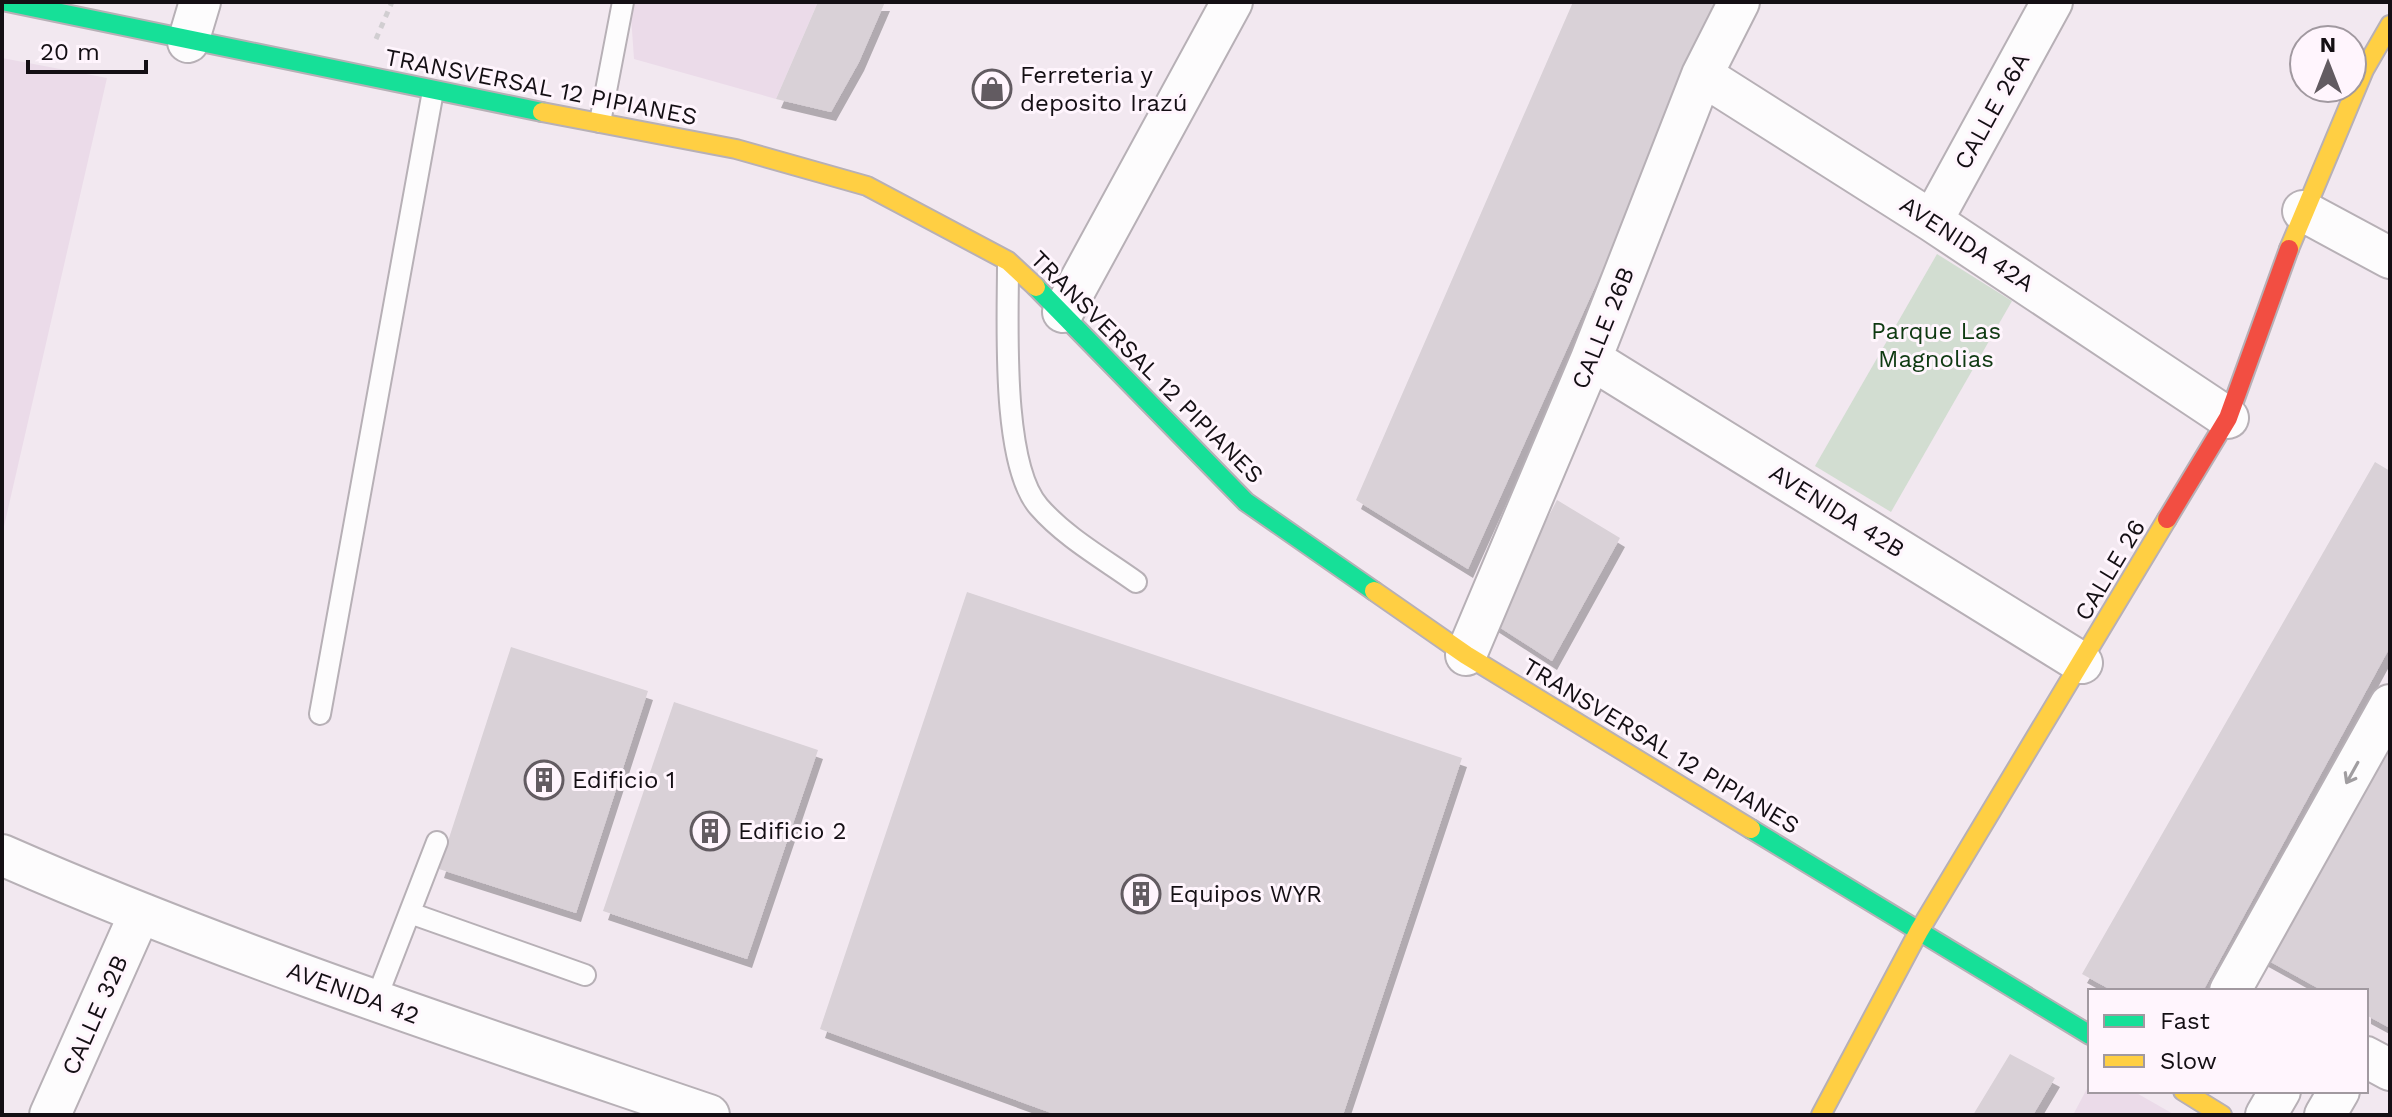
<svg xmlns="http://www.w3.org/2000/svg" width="2392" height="1117" viewBox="0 0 2392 1117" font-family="'Work Sans',sans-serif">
<defs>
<filter id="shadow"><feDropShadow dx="5" dy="9" stdDeviation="0" flood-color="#0004"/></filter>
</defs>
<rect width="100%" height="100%" fill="#f2e8f0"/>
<!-- built -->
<path fill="#ebdbe9" d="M630 2H818L776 99 634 59Z
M2 58 107 78 2 535Z
M2090 1083V1091H2133L2175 1115H2073Z"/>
<!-- green -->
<path fill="#d2ddd1" d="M1937 254 2012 301 1891 512 1815 466Z"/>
<!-- building -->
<path fill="#d9d1d7" filter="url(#shadow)" d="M818 2H885L859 62 831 112 776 99Z
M1573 2H1723L1468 569 1356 500Z
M2375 462 2390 471V647L2203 991H2113L2082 974Z
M1557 500 1620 538 1552 661 1493 623Z
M967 592 1462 758 1343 1115H1057L820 1029Z
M511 647 648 691 576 913 439 869Z
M674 702 818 750 747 959 603 911Z
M2390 725V1028L2366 1015V991H2323L2260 956Z
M2010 1054 2055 1078 2033 1115H1973Z"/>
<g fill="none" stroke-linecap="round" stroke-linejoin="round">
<defs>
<path id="lane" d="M600 122 623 2
M1008 265C1008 322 1001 464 1039 507 1065 537 1104 559 1136 582
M320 714 433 91
M410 913 585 975
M375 1002 437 842"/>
<path id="street" d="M188 42 200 2
M1702 75 1932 221 2228 418
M2303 211 2390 258
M1932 221 2052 2
M1063 312 1232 2
M1591 359 2082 663
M1466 655 1591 359 1702 75 1739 2
M2 855C232 956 471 1034 709 1115
M2230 991 2390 705
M2366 1057 2390 1070
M50 1115 139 915
M2266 1115 2280 1091
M2325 1115 2339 1091"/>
<path id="fast" d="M7 2 542 112
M1036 287 1246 502 1374 591
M1751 829 2090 1035"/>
<path id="slow" d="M542 112 736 149 867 186 1008 261 1036 287
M2289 249 2364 70 2390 25
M1374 591 1466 655 1751 829
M2183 1091 2222 1115
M1821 1115 1919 931 2167 519"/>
<path id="jam" d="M2167 519 2228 418 2289 249"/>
</defs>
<!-- lane casing -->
<use href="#lane" stroke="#b7b0b6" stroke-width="24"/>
<!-- street casing -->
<use href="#street" stroke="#b7b0b6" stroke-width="44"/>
<!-- fast casing -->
<use href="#fast" stroke="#b7b0b6" stroke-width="22"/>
<!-- slow casing -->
<use href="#slow" stroke="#b7b0b6" stroke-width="22"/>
<!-- jam casing -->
<use href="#jam" stroke="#b7b0b6" stroke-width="22"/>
<!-- path -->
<path stroke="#d1ced1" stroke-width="5" stroke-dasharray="6 6" stroke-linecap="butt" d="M376 39 392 2"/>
<!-- lane -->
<use href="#lane" stroke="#fdfcfd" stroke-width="20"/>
<!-- street -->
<use href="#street" stroke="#fdfcfd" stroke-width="40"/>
<!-- fast -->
<use href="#fast" stroke="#16e098" stroke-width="18"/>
<!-- slow -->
<use href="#slow" stroke="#ffcf43" stroke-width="18"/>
<!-- jam -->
<use href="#jam" stroke="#f24e42" stroke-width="18"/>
</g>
<!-- one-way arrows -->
<defs><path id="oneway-shaft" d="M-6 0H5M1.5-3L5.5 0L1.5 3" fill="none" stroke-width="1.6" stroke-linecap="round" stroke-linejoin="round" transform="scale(2)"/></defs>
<use stroke="#a09da0" href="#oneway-shaft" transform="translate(2352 773) rotate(119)"/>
<!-- icons -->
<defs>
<symbol id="shop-ring" viewBox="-11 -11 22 22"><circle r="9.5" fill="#fff5fd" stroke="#625b61" stroke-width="1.5"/><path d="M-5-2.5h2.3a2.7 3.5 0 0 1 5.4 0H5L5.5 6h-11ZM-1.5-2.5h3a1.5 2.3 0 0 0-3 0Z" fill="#625b61"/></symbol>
<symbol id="building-ring" viewBox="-11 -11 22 22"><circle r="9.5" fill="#fff5fd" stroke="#625b61" stroke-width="1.5"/><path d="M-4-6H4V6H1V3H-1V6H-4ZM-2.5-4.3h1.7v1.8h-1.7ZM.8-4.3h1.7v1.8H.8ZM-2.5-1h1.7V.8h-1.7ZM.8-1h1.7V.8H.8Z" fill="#625b61"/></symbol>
</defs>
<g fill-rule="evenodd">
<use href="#shop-ring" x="970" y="67" width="44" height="44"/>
<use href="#building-ring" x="522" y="758" width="44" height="44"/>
<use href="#building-ring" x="688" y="809" width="44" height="44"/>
<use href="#building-ring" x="1119" y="872" width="44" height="44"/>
</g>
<g text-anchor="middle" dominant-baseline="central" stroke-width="6" stroke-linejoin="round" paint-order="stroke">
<!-- poi labels -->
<g font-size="24" fill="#140f14" stroke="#fff5fd" text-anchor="start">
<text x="1020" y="75">Ferreteria y<tspan x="1020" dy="28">deposito Irazú</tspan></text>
<text x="572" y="780">Edificio 1</text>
<text x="738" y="831">Edificio 2</text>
<text x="1169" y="894">Equipos WYR</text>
</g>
<!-- street labels -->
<g font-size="24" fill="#140f14" stroke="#fff5fd">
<text transform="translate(541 87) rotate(11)">TRANSVERSAL 12 PIPIANES</text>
<text transform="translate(1992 111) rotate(-61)">CALLE 26A</text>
<text transform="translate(1967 244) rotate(33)">AVENIDA 42A</text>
<text transform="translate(1603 328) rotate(-68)">CALLE 26B</text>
<text transform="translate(1147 367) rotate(45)">TRANSVERSAL 12 PIPIANES</text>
<text transform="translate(1837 511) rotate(32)">AVENIDA 42B</text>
<text transform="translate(2110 570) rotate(-59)">CALLE 26</text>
<text transform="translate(1661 746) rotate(31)">TRANSVERSAL 12 PIPIANES</text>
<text transform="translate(353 993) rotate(20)">AVENIDA 42</text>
<text transform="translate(95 1015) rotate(-66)">CALLE 32B</text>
</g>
<!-- park labels -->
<g font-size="24" fill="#0f3a12" stroke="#fff5fd">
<text x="1936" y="331">Parque Las<tspan x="1936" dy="28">Magnolias</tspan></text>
</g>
</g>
<!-- border -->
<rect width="2392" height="1117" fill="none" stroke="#140f14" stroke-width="8"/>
<!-- legend -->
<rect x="2088" y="989" width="280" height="104" fill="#fff5fd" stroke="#a199a0" stroke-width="2"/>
<rect x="2104" y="1015" width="40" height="12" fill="#16e098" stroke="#a199a0" stroke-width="2"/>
<text x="2160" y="1029" font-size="24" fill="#140f14">Fast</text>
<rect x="2104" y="1055" width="40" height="12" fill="#ffcf43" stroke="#a199a0" stroke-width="2"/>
<text x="2160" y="1069" font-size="24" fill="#140f14">Slow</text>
<!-- north arrow -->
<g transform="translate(2328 64)"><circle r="38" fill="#fff5fd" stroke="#a199a0" stroke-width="2"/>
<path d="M0-6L14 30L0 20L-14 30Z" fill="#625b61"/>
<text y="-12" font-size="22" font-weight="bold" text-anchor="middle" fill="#140f14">N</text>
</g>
<!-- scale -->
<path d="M28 60v12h118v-12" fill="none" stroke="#140f14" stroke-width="4"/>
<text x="40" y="60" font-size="24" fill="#140f14" stroke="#fff5fd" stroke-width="6" paint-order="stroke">20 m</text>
</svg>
